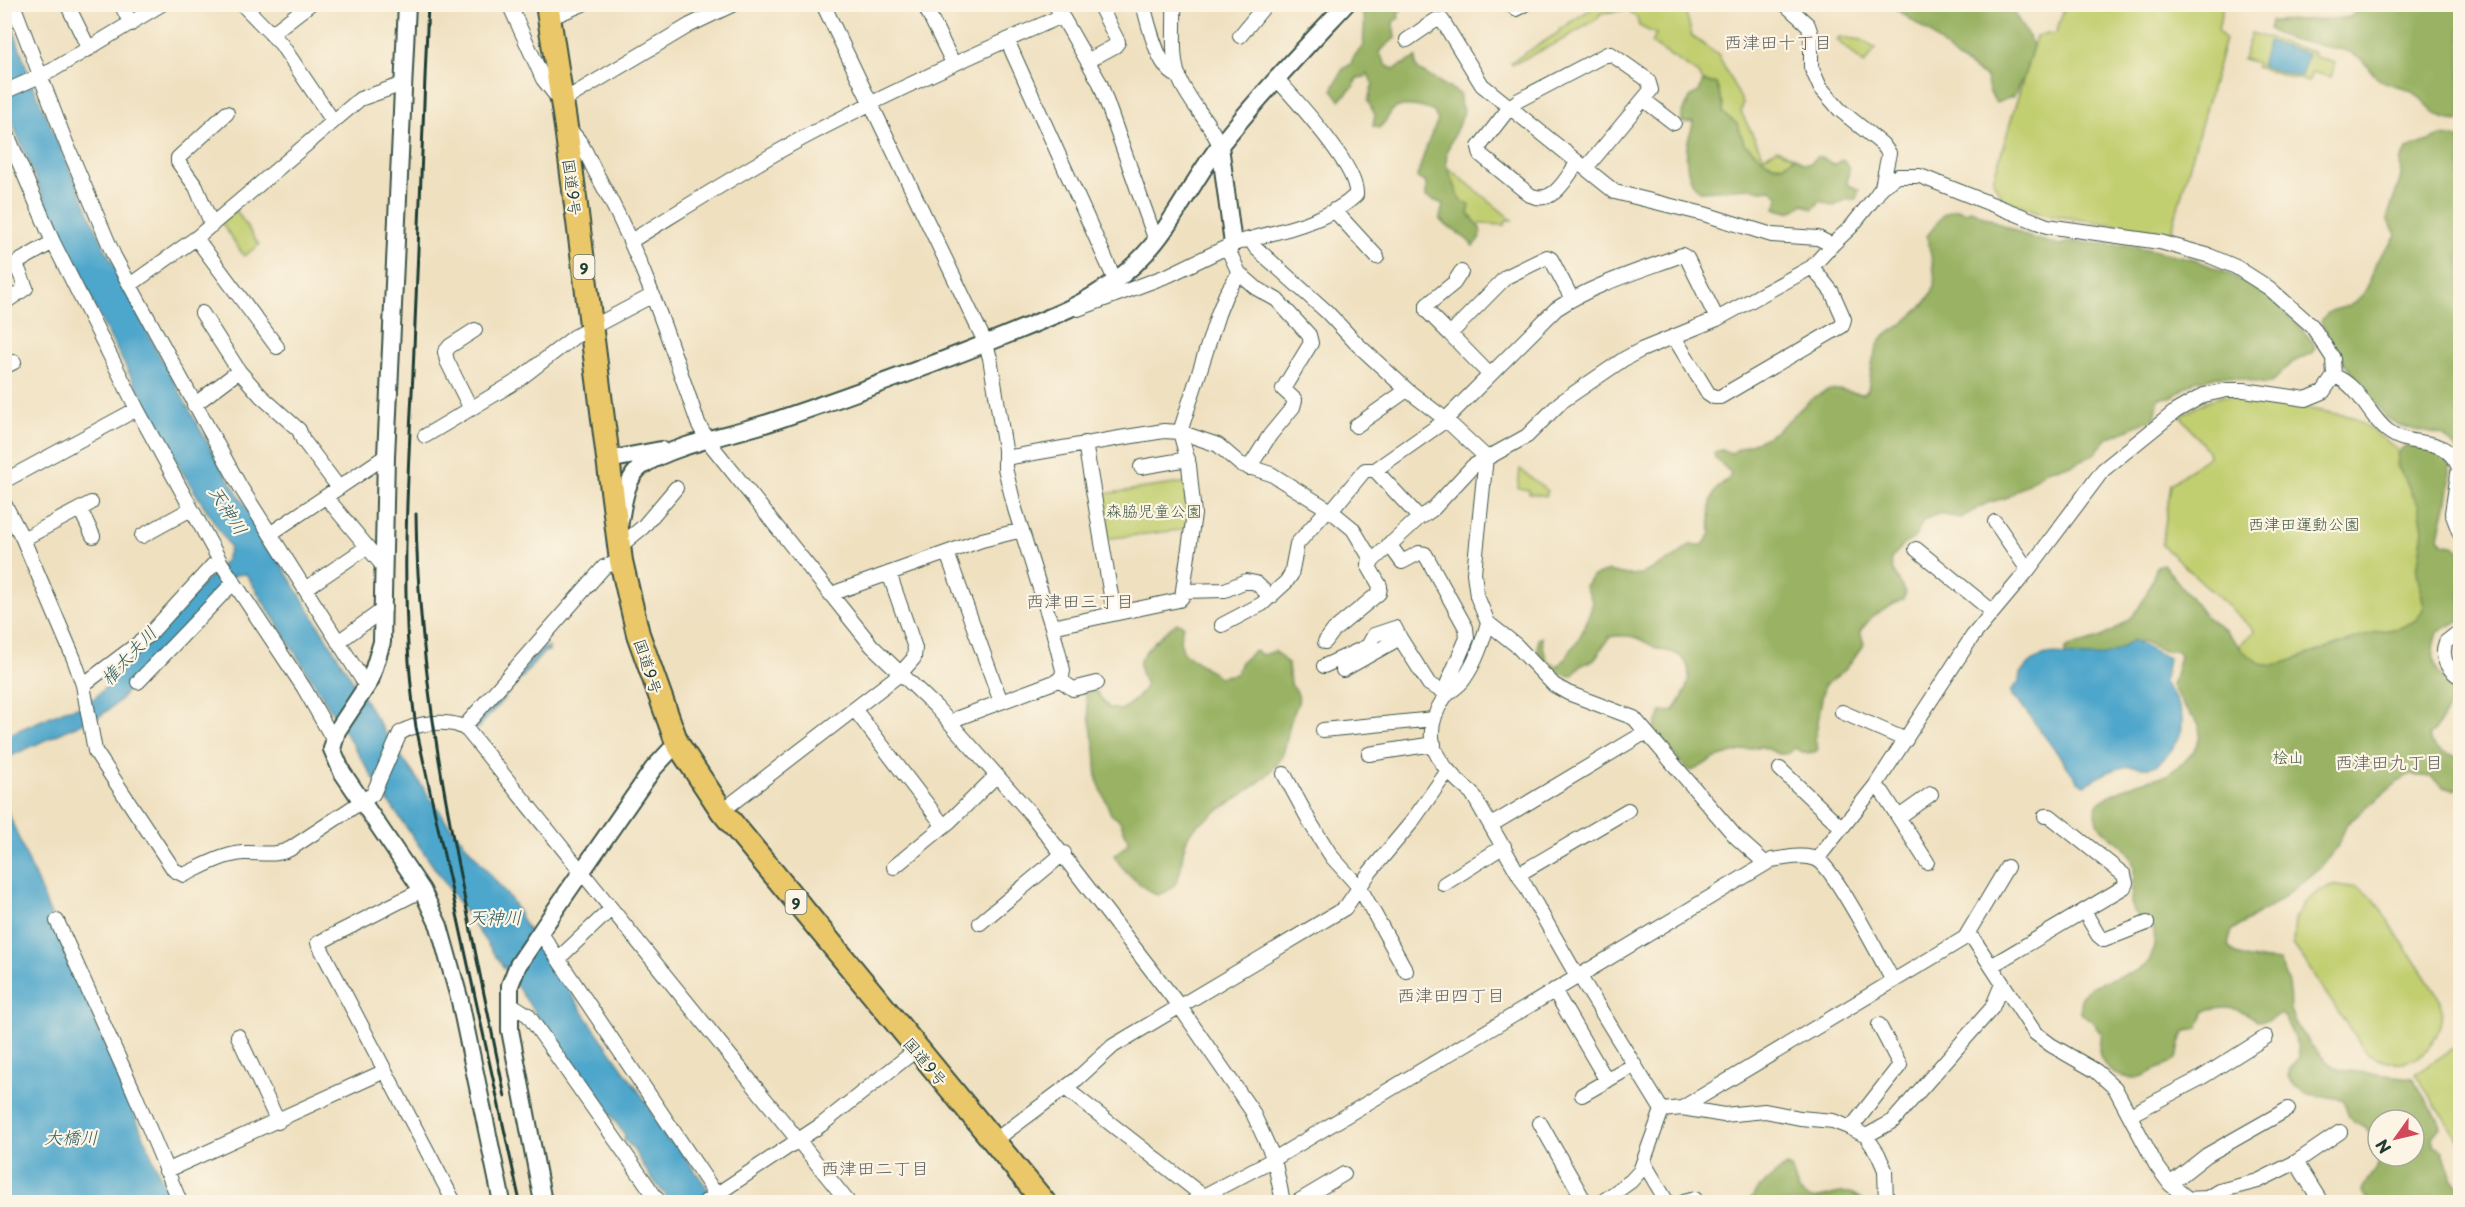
<svg xmlns="http://www.w3.org/2000/svg" width="2465" height="1207" viewBox="0 0 2465 1207" font-family="'Playpen Sans','Klee One',sans-serif">
<rect width="100%" height="100%" fill="#fcf5e5"/>
<filter id="ink" filterUnits="userSpaceOnUse"><feTurbulence type="fractalNoise" baseFrequency=".0167" numOctaves="2"/><feDisplacementMap in="SourceGraphic" scale="12" xChannelSelector="R" yChannelSelector="G"/><feConvolveMatrix kernelMatrix="1 2 1 2 8 2 1 2 1" color-interpolation-filters="sRGB"/></filter>
<filter id="wash" filterUnits="userSpaceOnUse"><feTurbulence type="fractalNoise" baseFrequency=".008" numOctaves="4" result="noise"/><feDisplacementMap in="SourceGraphic" scale="24" xChannelSelector="R" yChannelSelector="G"/><feGaussianBlur stdDeviation="1.35" result="paint"/><feColorMatrix in="noise" values="0 0 0 0 0 0 0 0 0 0 0 0 0 0 0 0 0 1.4 0 .05"/><feComposite in="paint" operator="in"/></filter>
<g filter="url(#wash)">
<rect width="100%" height="100%" fill="#efe0c0"/>
<!-- green -->
<path fill="#c2cf71" stroke="#708652" stroke-width="1.5" d="M1597 5H1678L1686 13 1692 36 1718 55 1743 103 1741 112 1764 157 1777 149 1794 157 1783 166 1767 162 1744 143 1737 124 1723 113V104L1716 84 1703 81 1697 73 1651 43 1656 34 1639 26 1637 18 1627 10 1601 13 1597 19 1560 41 1512 65 1511 62 1558 33 1560 29Z
M2065 5H2223L2218 30 2225 39 2171 233 2043 214 2002 198 1993 181 2036 36 2056 33Z
M2251 33 2314 52 2313 56 2335 63 2331 77 2312 72 2308 82 2256 67 2257 63 2243 59Z
M1839 37 1862 40 1876 49 1864 64 1837 40Z
M1450 169 1512 220H1506L1505 225 1463 223 1444 176Z
M236 210 259 245 244 256 221 222Z
M2222 396H2240L2353 417 2396 448 2421 496 2431 529 2423 624 2275 671 2239 656 2240 644 2255 631 2162 545 2171 484 2209 456 2208 451 2181 416 2207 401Z
M1520 469 1548 491 1546 496 1529 493V490L1518 488Z
M1188 482V529L1104 539 1097 495Z
M2337 885 2358 888 2373 898 2441 1001C2447 1046 2408 1080 2366 1053L2293 944 2295 920 2303 904 2319 891Z
M2460 1044V1142L2415 1074Z"/>
<!-- forest -->
<path fill="#99b263" stroke="#5c784c" stroke-width="1.5" d="M2364 4 2460 5V121C2429 120 2434 105 2411 91 2402 85 2389 86 2380 80 2370 73 2366 60 2354 54 2334 44 2283 44 2269 29L2271 21 2334 19 2350 17Z
M1362 5H1406L1398 13 1399 18 1393 22 1395 38 1379 52 1387 66 1394 69 1416 58V67L1420 71 1460 94V104L1464 112 1447 151 1446 164 1461 201 1470 206 1468 213C1477 225 1489 230 1473 246 1464 233 1448 231 1440 218L1443 204 1426 197V183L1417 178C1422 159 1428 139 1438 121L1434 112C1424 107 1400 101 1391 112 1387 118 1385 123 1379 128L1373 126 1375 115 1368 101 1373 83 1367 73 1365 77 1357 78 1353 87 1340 100 1332 90 1343 69 1351 64 1353 58 1364 44C1362 36 1366 26 1364 19 1362 12 1360 11 1362 5Z
M1890 5H2012C2015 20 2027 31 2033 46L2025 73 2014 96 1996 103 1989 91 1986 77 1956 58 1930 33Z
M1703 81 1716 84 1723 104V113L1737 124 1744 143 1767 162 1774 166H1783L1795 157 1803 163 1809 164 1816 157H1822L1834 165 1843 160 1849 169 1847 184 1859 190 1856 199H1847L1834 206 1820 201 1813 209 1803 204C1794 213 1786 213 1775 208L1779 197 1771 189 1760 190 1751 188 1700 191C1686 181 1685 158 1688 141 1689 134 1693 130 1693 122L1682 123V113L1692 95 1699 92Z
M2441 136 2460 138V453L2443 435 2415 430 2397 424 2387 418 2339 356 2321 322C2329 305 2341 312 2355 302 2370 291 2370 276 2377 261 2382 251 2393 244 2396 234L2387 219 2401 177 2400 161 2407 149Z
M1957 209 1965 212 1971 210 2028 237 2059 245 2070 242 2133 246 2193 259 2225 272 2269 297 2297 324 2313 342 2315 348 2312 353 2293 362 2273 381 2266 384 2226 376 2197 380 2172 397 2159 398 2155 418 2108 438 2094 454 2072 465 2049 469 2006 498 1987 503 1961 518 1938 514 1924 520 1914 538 1901 547 1891 559 1892 569 1906 593 1903 599 1873 616 1860 631 1864 644 1845 670 1824 686 1815 739 1818 749 1815 752 1805 753 1795 748C1778 764 1772 744 1756 747 1751 748 1715 758 1711 760 1704 764 1699 769 1690 771 1673 758 1669 743 1654 729L1661 712 1673 711C1685 697 1700 666 1676 654 1671 651 1664 651 1658 649 1638 638 1633 633 1609 637L1594 660 1582 665 1572 676 1546 672 1538 660V639L1541 637 1545 655 1549 663 1558 666C1577 645 1586 629 1593 602L1585 586 1592 577 1608 571 1627 575 1642 574 1674 558 1690 545H1703L1711 534C1710 511 1706 492 1729 479L1731 473 1715 458 1714 452 1722 450 1732 453C1744 444 1758 443 1770 435 1791 423 1806 396 1830 390 1839 388 1853 393 1863 394L1868 390C1871 374 1872 355 1880 341 1886 332 1895 331 1902 324 1945 290 1936 284 1927 236L1944 214Z
M2416 446C2426 448 2439 451 2446 459 2457 472 2442 519 2439 537L2444 544 2454 545 2460 550V620L2438 632C2430 655 2432 672 2452 686 2455 700 2440 726 2429 735 2429 751 2448 754 2460 758V787L2454 790 2443 787 2431 777 2410 775 2398 782 2347 824 2337 847 2320 868 2279 901 2232 930 2228 945C2240 965 2259 957 2279 961L2289 983 2290 1011 2296 1024 2310 1044 2326 1061 2340 1070 2412 1078 2438 1119 2441 1126 2432 1137 2434 1146 2443 1151 2451 1176 2460 1189V1202H2370L2362 1193C2364 1178 2379 1171 2381 1156H2414V1120H2378V1146L2365 1126C2349 1125 2347 1114 2344 1100 2319 1092 2306 1103 2288 1076L2290 1069 2299 1058 2298 1047 2284 1016 2279 1014 2269 1020 2257 1021C2240 1006 2226 1006 2205 1011L2198 1029 2186 1031C2177 1042 2182 1052 2174 1061 2170 1065 2162 1067 2157 1069 2150 1072 2142 1078 2135 1078 2110 1078 2092 1059 2102 1035L2092 1021 2081 1013V997C2084 994 2088 989 2091 987 2106 978 2139 976 2149 961 2154 951 2159 930 2148 922 2142 917 2134 917 2132 908 2128 892 2139 874 2131 858 2120 834 2091 836 2097 804L2112 794 2137 783 2167 775 2184 762 2193 752 2200 737 2199 724 2184 707 2172 686 2180 656 2177 651H2164L2142 641 2134 643 2111 656 2089 660 2065 656V649C2077 642 2090 643 2101 637 2137 620 2145 602 2157 566L2163 564 2207 618 2226 631 2243 651 2262 664 2274 666 2376 632 2400 628 2417 620 2424 607 2417 572 2423 529 2419 506 2397 465 2399 452 2405 447Z
M1177 623 1183 625 1180 640 1183 652 1219 677 1236 674 1241 662 1254 651 1263 655 1275 651 1288 664 1290 684C1305 698 1297 703 1291 720 1287 732 1287 749 1280 760 1264 783 1235 799 1212 815 1207 819 1199 823 1194 828 1172 852 1194 885 1157 895 1143 889 1120 868 1114 855L1127 845 1128 839 1120 821 1111 814 1097 779 1095 748 1085 693 1095 690 1109 708 1121 710C1132 703 1140 697 1146 685 1143 678 1138 668 1140 661 1145 648 1166 631 1177 623Z
M1786 1166 1791 1168C1795 1176 1795 1188 1802 1194 1816 1206 1837 1188 1853 1194 1857 1196 1862 1200 1865 1202H1749L1758 1189Z"/>
<!-- water -->
<path fill="#4ea6cb" stroke="#367280" stroke-width="1.5" d="M5 4 32 84 103 244 156 349 218 462 385 733 447 822 512 901 527 928 589 1021 642 1096 668 1141 676 1144 717 1202H671L650 1176 632 1147 624 1140 625 1135 556 1037 545 1027 386 798 246 574 235 575 136 681C127 688 127 691 121 699 113 707 103 714 94 720L93 718 13 755 5 762V736L65 710 83 706 98 695 226 560 230 547 178 465 102 322 52 218 5 105Z
M2268 42 2308 53 2301 77 2261 66Z
M2133 640 2168 658 2164 683C2181 705 2191 724 2172 749 2167 756 2159 765 2151 767 2145 768 2138 766 2132 766 2115 767 2099 776 2085 785L2078 781 2020 703 2012 696 2011 691 2020 681V673C2025 669 2032 661 2038 658 2053 650 2070 657 2085 657 2104 658 2119 651 2133 640Z
M549 647V651L544 652 478 728 474 726 541 649Z
M4 803 171 1202H5Z"/>
</g>
<g filter="url(#ink)">
<g fill="none" stroke-linecap="round" stroke-linejoin="round">
<defs>
<path id="minor" d="M13 4 64 138 114 256 241 488 367 687
M67 4 89 49
M121 4 131 24
M242 4 281 44 333 121
M509 4 543 79 561 102 690 25 734 4
M823 4 985 342 990 358 1005 449V468L1015 509 1052 627 1063 670 1062 677 1057 681 958 718 950 723
M924 4 953 63
M1055 4 1100 83 1156 241
M1143 4C1148 22 1158 72 1179 76
M1174 4C1175 28 1171 57 1179 78 1189 103 1210 121 1220 146
M1511 4 1516 9 1525 4
M549 18 583 4
M271 34 310 4
M1240 36 1266 4
M1007 40 1115 280
M1407 40 1436 20H1442L1482 85 1615 192 1704 214 1772 235 1818 238 1832 245
M1089 60 1115 46 1118 42 1099 4
M4 92 51 71 162 4
M1644 100 1674 123
M4 127 53 242 137 409 221 563 304 688 333 739
M570 131C582 140 589 160 596 173 641 252 668 337 698 423L708 441 872 646 936 707 1031 814 1180 1007 1252 1111 1274 1159 1283 1202
M1578 162C1566 178 1554 206 1530 195L1481 155 1479 147 1510 107 1519 100 1607 54H1611L1648 80 1651 90 1586 168
M1334 210 1377 257
M212 225 196 187 178 162V158L227 113
M196 238 277 347
M1250 239C1285 230 1330 220 1356 195 1359 168 1295 99 1276 78
M631 241C688 206 745 169 803 138 888 93 974 54 1062 16
M4 270 53 242
M1239 273 1256 288 1277 300 1309 335 1311 343 1283 389 1295 400 1293 407 1270 435 1249 468
M130 285 196 238 360 99 403 84
M4 303 26 288 16 264
M1078 309 1169 275 1233 244 1250 239 1256 248 1327 312 1356 343 1407 390 1445 419 1486 457 1474 573 1477 596 1488 623 1516 645 1554 685 1568 693 1634 718 1736 837 1765 863
M202 313 239 371 261 396 299 430 303 440 339 488
M1450 334 1427 311V305L1454 283 1461 272
M1674 337 1708 393 1714 397H1720L1842 326 1844 319 1832 292 1812 267
M4 367 14 362
M1490 375 1450 334 1506 277 1547 257 1551 259 1572 299
M2334 376C2360 385 2367 415 2388 431 2414 451 2441 431 2459 467L2452 513 2460 534
M194 405 239 371
M471 409 447 361 445 352 450 346 475 330
M1356 426 1407 390
M425 436 517 381 574 337 653 295
M1085 443 1114 613
M1005 458 1120 438 1164 431 1180 432 1218 445 1240 464 1271 474 1331 511 1353 529 1372 561
M1141 467 1188 459
M1375 470 1442 423 1556 309C1594 284 1639 271 1682 255L1687 258 1717 319
M4 481 137 409
M326 497 383 566
M4 503 23 539 74 659 83 685 95 751 174 870 184 875C203 866 221 855 243 853 259 852 274 857 290 849L373 794 400 733C416 723 453 717 468 731L848 1202
M80 509 93 536
M1331 511 1365 470H1375L1417 515 1423 516 1433 509 1473 466 1527 436 1561 402 1624 359 1641 350 1717 319 1812 267 1832 245 1851 227 1875 197 1882 187 1889 153 1882 144 1840 110 1820 87 1811 67V34L1808 25 1785 4
M1995 522 2028 570
M270 534 386 456
M142 536 191 509
M23 539 91 503
M1389 544 1402 562 1419 553 1425 554 1466 628 1467 638 1446 687 1448 694
M620 546 643 527 676 488
M1916 549 1993 612
M947 553 1001 702
M305 589 367 547
M1183 591 1225 590 1246 581 1256 583 1271 597
M831 594 982 540 1022 530
M1488 623C1482 643 1476 662 1464 679 1459 687 1449 691 1444 698 1417 740 1438 765 1472 793L1577 976
M1222 625 1262 604 1286 582 1291 575 1297 544 1328 509
M1052 627 1179 600 1182 597 1194 514 1189 465 1180 432 1218 314 1226 294 1239 273 1227 247
M2460 631 2446 642C2440 657 2447 669 2460 677
M338 642 384 609
M1325 642 1334 630 1379 593 1380 586 1368 565 1421 516
M1324 666 1368 646 1374 635 1395 628 1400 638
M1343 670 1400 638 1429 684 1448 694
M1059 679 1073 689 1097 683
M138 682 234 582
M83 685 148 636 213 565 220 561
M855 710 943 825
M1842 712 1906 740
M464 727 604 567 621 561
M1323 730 1434 719
M1369 754 1434 744
M1780 769 1842 828
M1284 774 1311 824 1332 857 1360 888 1406 971
M1875 786 1883 793 1927 862
M722 811 900 674 914 658 915 648 889 573
M1899 817 1931 794
M1491 825 1646 732
M1817 859 1875 786 1972 637 2028 570 2103 470 2176 411 2204 395 2227 390H2244L2306 399 2323 392 2334 376 2333 358 2312 326 2269 288 2236 267 2210 256 2160 242 2047 226 1920 176H1898L1882 187
M894 867 950 821 996 776
M1519 874 1628 810
M1444 884 1504 846
M422 890 318 943 454 1202
M2084 911 2098 935 2104 940 2147 923
M57 921 134 1092 180 1202
M980 923 1064 853
M540 932 721 1202
M1966 936 2007 867
M558 959 611 909
M1991 966 2124 887 2126 883 2124 875 2050 816H2045
M1579 975 1662 1110
M1554 990 1607 1081
M509 1003 528 1015 659 1202
M238 1036 278 1122
M1065 1088 1203 1196
M1582 1095 1634 1065
M1682 1108 1724 1115 1765 1111 1800 1118 1833 1121 1851 1128 1866 1136 1878 1154 1885 1170 1886 1202
M2130 1115 2199 1079 2266 1037
M1540 1123 1585 1202
M1851 1128 1900 1065 1879 1025
M1866 1136 1893 1121 1992 1008 2002 984
M994 1141 1077 1079 1113 1046 1345 908 1370 872 1411 823 1447 772
M2296 1162 2340 1132
M1644 1163 1667 1202
M166 1171 385 1071
M2170 1184 2207 1155 2288 1109
M2185 1199 2207 1198 2219 1191 2258 1181 2296 1162 2321 1202
M705 1202 821 1125 916 1050
M1192 1202 1274 1159 1772 860C1785 858 1806 853 1818 860 1835 870 1881 959 1893 981
M1297 1202 1344 1174
M1602 1202 1631 1181 1640 1171 1662 1110 1682 1108 1968 936 1974 940 2035 1033 2051 1045 2096 1071 2115 1088 2156 1165 2170 1184 2192 1202
M1684 1202 1695 1199"/>
<path id="tertiary" d="M407 4 386 456 382 642 370 681 337 731 332 749 342 772 422 890 439 926 460 1001 502 1202
M1220 146 1233 244
M608 460 661 450
M620 521C623 504 626 477 642 466 674 444 736 434 774 421 868 389 963 354 1055 315 1093 299 1130 274 1156 241 1180 211 1197 174 1221 144 1260 95 1303 50 1346 4
M543 1202 510 1030V985L518 965 566 894 653 769 677 743"/>
<path id="trunk" d="M547 4 566 127 621 561 638 634 677 743 722 811 1044 1202"/>
</defs>
<!-- minor casing -->
<use href="#minor" stroke="#3e5549" stroke-width="16"/>
<!-- tertiary casing -->
<use href="#tertiary" stroke="#3e5549" stroke-width="20"/>
<!-- trunk casing -->
<use href="#trunk" stroke="#3e5549" stroke-width="26"/>
<!-- minor -->
<use href="#minor" stroke="#fff" stroke-width="14"/>
<!-- tertiary -->
<use href="#tertiary" stroke="#fff" stroke-width="16"/>
<!-- trunk -->
<use href="#trunk" stroke="#eac769" stroke-width="22"/>
<!-- rail -->
<path stroke="#1f3d34" stroke-width="3" d="M428 4C423 127 418 250 413 373 407 490 399 610 416 727L520 1202
M416 514C418 711 467 904 505 1097"/>
</g>
</g>
<g text-anchor="middle" dominant-baseline="central" stroke-width="4.5" stroke-linejoin="round" paint-order="stroke">
<!-- shield labels -->
<g fill="#fcf5e5" stroke="#617469" stroke-width="1.5">
<rect x="573.5" y="255" width="21" height="24" rx="4.5"/>
<rect x="785.5" y="890" width="21" height="24" rx="4.5"/>
</g>
<g font-size="15" font-weight="bold" fill="#1f3d34">
<text x="584" y="267">9</text>
<text x="796" y="902">9</text>
</g>
<!-- street labels -->
<g font-size="16" fill="#1f3d34" stroke="#fcf5e5">
<text transform="translate(573 187) rotate(83)">国道9号</text>
<text transform="translate(649 666) rotate(72)">国道9号</text>
<text transform="translate(926 1061) rotate(50)">国道9号</text>
</g>
<!-- park labels -->
<g font-size="16" fill="#405a40" stroke="#fcf5e5">
<text x="1154" y="510">森脇児童公園</text>
<text x="2304" y="523">西津田運動公園</text>
<text x="2288" y="756">桧山</text>
</g>
<!-- neighbourhood labels -->
<g font-size="18" fill="#616362" stroke="#fcf5e5">
<text x="1778" y="41">西津田十丁目</text>
<text x="1080" y="600">西津田三丁目</text>
<text x="2389" y="761">西津田九丁目</text>
<text x="1451" y="994">西津田四丁目</text>
<text x="875" y="1167">西津田二丁目</text>
</g>
<!-- water labels -->
<g font-size="18" font-style="italic" fill="#2d5c61" stroke="#fcf5e5">
<text transform="translate(229 510) rotate(58)">天神川</text>
<text transform="translate(128 655) rotate(-47)">権太夫川</text>
<text x="495" y="916">天神川</text>
<text x="71" y="1136">大橋川</text>
</g>
</g>
<!-- margin -->
<rect width="2465" height="1207" fill="none" stroke="#fcf5e5" stroke-width="24"/>
<!-- north arrow -->
<g transform="translate(2396 1138) rotate(236)"><circle r="28" fill="#fcf5e5" stroke="#a4ab9e" stroke-width="1.5"/>
<path d="M0-4.5L10 22L0 15L-10 22Z" fill="#d1495b"/>
<text y="-9" font-size="16" font-weight="bold" text-anchor="middle" fill="#1f3d34">N</text>
</g>
</svg>
